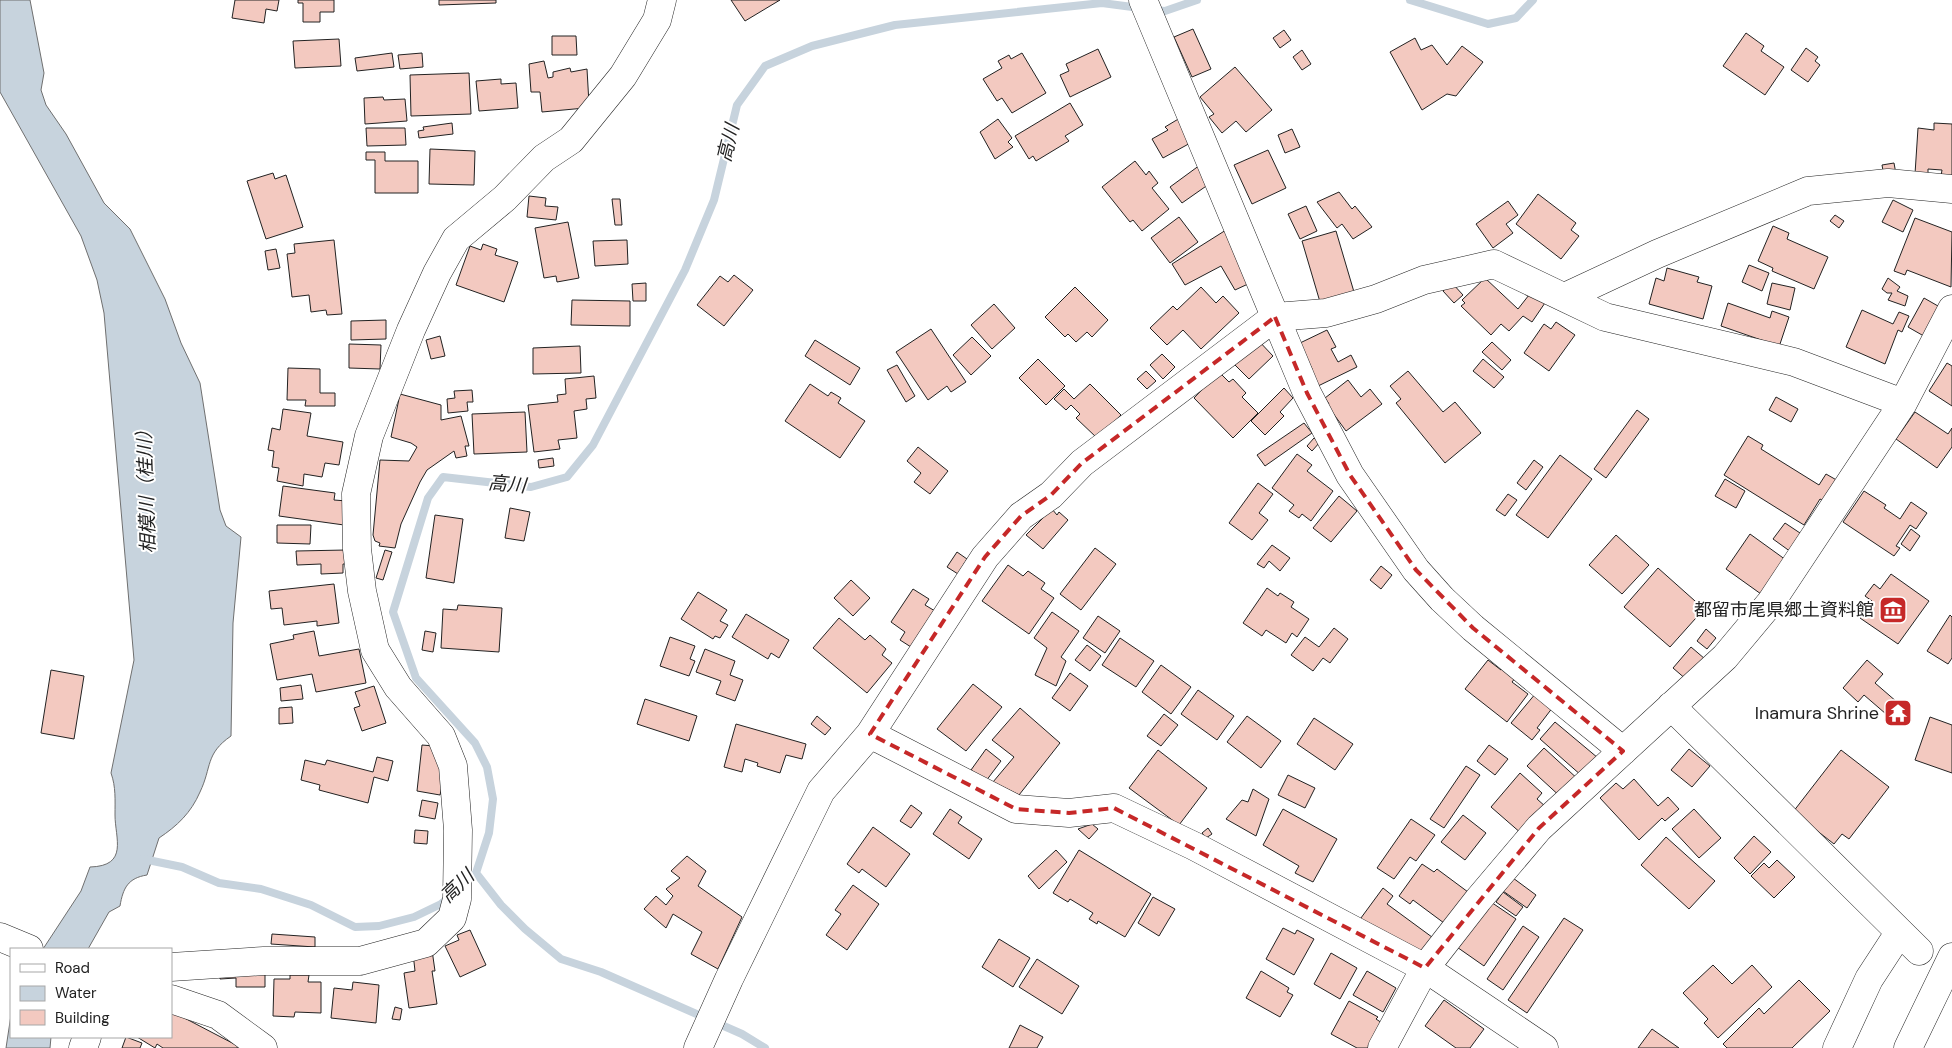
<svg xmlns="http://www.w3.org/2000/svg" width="1952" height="1048" viewBox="0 0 1952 1048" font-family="'DM Sans','Noto Sans JP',sans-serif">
<rect width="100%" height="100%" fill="#fff"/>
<!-- water -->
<path fill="#c7d3dd" stroke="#6f6f6f" d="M0 0H30L44 73 41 90 46 105 66 134 104 203 130 229 165 299 181 343 200 383 220 510 226 526 241 537 233 623 231 736C205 754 212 767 200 792 191 813 177 826 159 838L147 875C128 878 123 888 120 906L109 912 88 949H43L81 891 90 867C129 866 115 838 115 815 115 800 116 787 111 773L134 660 104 313 97 280 81 236 0 92Z
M11 1015V1037H51L50 1048H6Z"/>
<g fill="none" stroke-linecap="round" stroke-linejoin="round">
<!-- stream -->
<path stroke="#c7d3dd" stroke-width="8" d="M1410 0 1488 24 1516 18 1533 0
M1153 10 1165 11 1197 0
M143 859 182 867 219 883 261 889 311 905 355 927 379 926 414 917 441 904 448 898
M476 873 501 905 525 929 561 959 601 972 742 1034 765 1048
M464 883 476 873 489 833 493 799 487 767 475 743 416 678 393 612 428 498 443 477 531 487 567 477 593 445 685 270 714 200 737 105 765 66 812 46 895 25 1102 3 1140 8"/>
</g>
<!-- building -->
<path fill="#f3c9c0" stroke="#222" d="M235 0H279L277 11 266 9 264 23 232 18Z
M298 0H334V12H320V22H303V3H298Z
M439 0H496V3L439 5Z
M731 0H780L745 21Z
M1193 29 1211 69 1192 77 1174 37Z
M1284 30 1291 40 1280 48 1273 38Z
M1746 33 1764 46 1761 51 1784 67 1765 95 1723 66Z
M552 36H576L577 55H552Z
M1415 38 1421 50 1432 45 1447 65 1462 46 1483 62 1456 96 1447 94 1422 110 1390 52Z
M339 39 341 66 295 68 293 41Z
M1806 48 1818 57 1815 61 1820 65 1808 82 1791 70Z
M1098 49 1111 77 1070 97 1060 75 1069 71 1066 64Z
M1302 50 1311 64 1302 70 1293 57Z
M392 53 394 67 357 71 355 58Z
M422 53 423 67 400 69 398 55Z
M1022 53 1046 93 1012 113 1002 98 997 101 983 79 1002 68 998 61 1009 55 1011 59Z
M544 61 548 78 553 77V72L570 68 571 72 587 69 589 104 585 108 542 112 540 92H531L529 64Z
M1235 67 1272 110 1246 132 1236 121 1222 133 1209 117 1214 114 1200 97Z
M469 73 471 114 411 116 410 75Z
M501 79V84L516 83 518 108 479 111 476 81Z
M383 97 384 100 405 99 407 121 365 124 364 98Z
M1070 103 1083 125 1065 136 1069 141 1036 161 1033 156 1029 159 1015 136Z
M1180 118 1194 141 1163 158 1152 139 1168 130 1165 127Z
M998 119 1012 138 1008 142 1013 147 995 159 980 132Z
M452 123 453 134 419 138 418 131 424 130 423 127Z
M1934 123 1952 124V177L1941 176 1942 170 1928 169V175L1915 174 1918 128 1934 130Z
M366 128H405L406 145 367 146Z
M1292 129 1300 147 1285 153 1278 135Z
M430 149 475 151 474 185 429 184Z
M1268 150 1286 188 1252 204 1234 165Z
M366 152H385V161H418V193H375V160H366Z
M1135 161 1146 175 1149 171 1158 183 1152 188 1169 209 1142 231 1133 220 1130 222 1102 187Z
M1894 163 1896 174 1884 176 1882 165Z
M1200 165 1212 182 1182 203 1170 187Z
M273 173 275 179 286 175 303 227 266 239 247 181Z
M1339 192 1352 209 1355 206 1372 227 1353 239 1342 224 1337 228 1317 202Z
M1538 194 1576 223 1571 230 1579 236 1561 259 1516 224Z
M529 196 546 198 545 206 558 207 556 220 527 217Z
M612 199H620L622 225H615Z
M1893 200 1913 210 1903 232 1882 222Z
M1508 201 1518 215 1506 224 1513 233 1493 248 1476 224Z
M1306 206 1317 231 1300 239 1288 214Z
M1835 215 1844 221 1839 228 1830 221Z
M1179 217 1198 242 1170 263 1151 238Z
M1915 218 1952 232 1951 287 1907 270 1905 275 1894 271Z
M568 222 579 278 557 282 556 276 544 278 535 228Z
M1773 226 1789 233 1787 239 1828 257 1814 289 1772 271 1773 268 1758 261Z
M1226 230 1248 284 1235 290 1221 266 1185 285 1172 264Z
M1336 231 1354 292 1320 302 1302 241Z
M334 240 342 314 327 315 326 310 311 312 309 295 292 297 287 254 295 253 294 244Z
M627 240 628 264 595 266 593 241Z
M483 244 497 249 495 255 518 262 504 302 456 285 470 246 481 250Z
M276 249 280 268 268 270 265 251Z
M1749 265 1769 273 1762 291 1742 282Z
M1667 268 1699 277 1697 282 1712 286 1703 319 1649 304 1656 278 1664 281Z
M734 275 753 290 724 326 697 305 720 276 728 282Z
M1485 278 1518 309 1536 286 1549 297 1532 322 1523 316 1509 331 1501 324 1491 335 1461 306 1465 303 1462 300Z
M1888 278 1900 287 1897 291 1908 296 1905 306 1888 300 1892 293H1887L1882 289Z
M646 283V301H633L632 284Z
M1452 283 1463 295 1454 303 1443 291Z
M1772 283 1795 288 1790 310 1767 304Z
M1075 287 1108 320 1092 337 1087 332 1076 342 1068 334 1065 337 1045 317Z
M1201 287 1216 303 1223 296 1239 313 1201 349 1183 330 1167 345 1150 328 1173 306 1177 310Z
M1924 298 1945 310 1929 339 1908 327Z
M572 300 630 301V326L571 325Z
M1728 303 1770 318 1772 311 1789 317 1778 350 1767 342 1721 326Z
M994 304 1015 328 992 349 971 325Z
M1862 310 1893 324 1899 312 1909 316 1902 332 1898 330 1885 364 1846 347Z
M386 320V339L351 340V321Z
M1556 322 1575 335 1549 371 1524 353 1544 324 1551 329Z
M931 329 966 382 951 392 947 386 928 400 896 352Z
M1327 330 1336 347 1331 349 1338 362 1351 355 1357 367 1316 387 1308 371 1312 369 1300 343Z
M440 336 445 356 431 359 426 340Z
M972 337 991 356 971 375 953 355Z
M1256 338 1273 356 1249 379 1232 362Z
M815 340 860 368 850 385 805 356Z
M1492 342 1511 360 1502 370 1482 352Z
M349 344 381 345 380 369 349 368Z
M580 346 581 373 533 374V348Z
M1162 354 1175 367 1163 379 1150 365Z
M1038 359 1065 386 1046 405 1019 378Z
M1483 359 1504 377 1494 388 1473 371Z
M1947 363 1952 366V406L1929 391Z
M897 365 915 396 906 402 887 370Z
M288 368 320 369V393H335V406H305L306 400H287Z
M1146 371 1156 381 1147 389 1137 379Z
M1408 371 1443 412 1455 402 1481 433 1445 463 1396 403 1401 399 1390 386Z
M1219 372 1229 382 1233 379 1246 393 1242 397 1258 413 1233 438 1194 398Z
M594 376 596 398 586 399 587 409 574 411 577 438 558 440 560 449 534 452 528 405 558 402 557 395 566 394 565 379Z
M1348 380 1361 397 1370 389 1382 404 1346 431 1327 405 1329 404 1325 398Z
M810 384 828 396 831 392 841 398 838 403 865 421 840 458 785 421Z
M1090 384 1121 415 1097 438 1076 418 1080 414 1071 405 1066 410 1054 399 1064 389 1074 399Z
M1284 388 1293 398 1280 412 1284 416 1265 435 1251 421Z
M472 390 473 402H467L468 411 448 413 447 399 455 398 454 391Z
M400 394 441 405V420L461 416 469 446H465L467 456 456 458 454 451 427 470 420 482 401 524 395 548 379 546 380 543 375 541 373 535 380 460 409 461 417 447 411 443 391 437Z
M1776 397 1798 409 1791 422 1769 410Z
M283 409 311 413 307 436 343 442 339 465 325 463 322 477 304 474 303 486 277 481 279 468 272 467 274 451 268 450 272 428 280 430Z
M1637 410 1649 419 1606 478 1594 469Z
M525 412 527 452 474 454 472 414Z
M1915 412 1948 434 1952 428V447L1937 468 1896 439Z
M1304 423 1312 433 1265 466 1257 455Z
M1748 436 1763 445 1761 449 1819 485 1826 474 1840 482 1827 503 1820 499 1804 525 1724 475Z
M1314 438 1320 442 1312 451 1307 446Z
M918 447 948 471 930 494 914 482 921 473 907 461Z
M1297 454 1312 465 1307 471 1333 491 1311 521 1302 514 1299 518 1289 511 1294 505 1272 488Z
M1560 455 1592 479 1548 538 1516 515Z
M553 458 554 466 539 468 538 460Z
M1534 460 1543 467 1526 490 1517 483Z
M1725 479 1745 491 1736 508 1715 496Z
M1258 483 1273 494 1259 513 1268 520 1252 540 1229 523Z
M283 486 335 493 334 500 347 501 344 525 279 516Z
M1864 491 1886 505 1884 508 1900 519 1911 502 1927 513 1916 529 1910 525 1896 546 1900 548 1894 556 1843 522Z
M1508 494 1517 500 1505 516 1496 510Z
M1339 496 1357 511 1331 542 1313 528Z
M510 508 530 512 524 541 505 538Z
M1052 509 1057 515 1059 512 1068 520 1043 549 1026 535Z
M435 515 463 519 454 583 426 578Z
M1785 523 1803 535 1791 552 1773 539Z
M277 525H311L310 544 277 543Z
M1911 529 1920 536 1910 551 1901 544Z
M1750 534 1786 560 1761 594 1726 569Z
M1616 535 1649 565 1622 594 1589 565Z
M1272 545 1290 558 1280 571 1269 561 1264 568 1257 564Z
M1095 548 1116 564 1081 610 1060 594Z
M346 550V564H343V573L321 574V564L297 565 296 551Z
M385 550 392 552 383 580 376 578Z
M957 552 967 559 958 574 947 567Z
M1008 565 1023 576 1028 571 1045 583 1041 589 1054 598 1029 634 982 601Z
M1381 566 1392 575 1381 589 1370 580Z
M1658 568 1704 609 1670 647 1624 607Z
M1891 574 1929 601 1898 644 1860 618 1872 601 1865 596 1874 584 1880 589Z
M851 580 870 598 853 616 834 598Z
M334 584 339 623 317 626V621L284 625 282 608 271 609 269 591Z
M1267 588 1278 596 1280 593 1294 602 1291 607 1309 619 1297 637 1292 633 1286 643 1266 630 1262 636 1243 623Z
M913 589 929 599 925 605 935 611 911 647 900 640 905 632 891 622Z
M698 592 727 610 720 621 728 625 720 638 715 636 713 639 681 619Z
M458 605 502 608 499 652 441 648 443 609 457 610Z
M1052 612 1079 631 1061 657 1066 661 1056 686 1035 675 1047 648 1034 638Z
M746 614 789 640 779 658 771 653 768 659 732 637Z
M1950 615 1952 617V658L1948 664 1927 651Z
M1098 616 1120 631 1105 653 1083 638Z
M839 618 865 640 870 635 886 649 882 655 892 663 867 693 813 648Z
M1334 628 1348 639 1330 663 1323 658 1313 671 1291 655 1305 637 1319 647Z
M1706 629 1716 638 1707 649 1697 641Z
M314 631 319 656 359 649 366 683 316 692 312 674 277 680 270 644 294 639 293 635Z
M425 631 436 633 433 652 422 650Z
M670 637 695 646 690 659 695 661 689 676 660 666Z
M1120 638 1154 661 1136 687 1102 665Z
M1087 645 1101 656 1090 671 1075 660Z
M1691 647 1705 659 1687 680 1673 668Z
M705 649 735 661 730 675 743 680 735 701 716 694 721 681 696 672Z
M1488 660 1501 670 1503 667 1516 677 1512 682 1528 694 1507 722 1465 689Z
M1867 660 1883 674 1875 683 1897 702 1886 714 1864 695 1858 702 1843 688Z
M1161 665 1191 687 1171 714 1142 692Z
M51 670 84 676 74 739 41 733Z
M1070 673 1088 686 1070 711 1052 698Z
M973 684 1002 707 966 751 937 729Z
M301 685 303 699 281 701 280 688Z
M374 686 386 723 362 731 354 708 360 706 355 692Z
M1198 690 1234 716 1217 740 1181 714Z
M1536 693 1553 707 1537 728 1540 730 1532 740 1511 723Z
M645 699 697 716 689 741 637 724Z
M292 707 293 723 279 724V708Z
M1020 708 1060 743 1019 795 993 782 1014 757 992 740Z
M1164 714 1178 725 1161 746 1147 736Z
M817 716 831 728 825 735 811 724Z
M1247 716 1281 741 1261 768 1227 742Z
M1930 717 1952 725V773L1915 760Z
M1314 718 1353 744 1335 770 1297 744Z
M1555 722 1598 758 1582 776 1540 739Z
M736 724 806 744 802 759 786 755 780 773 757 766 758 763 745 759 742 772 724 767Z
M422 745 434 746 446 769 440 795 417 791Z
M1489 745 1508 759 1495 775 1477 761Z
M1544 748 1580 781 1563 799 1527 766Z
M986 749 1001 761 986 781 971 770Z
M1689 749 1710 766 1692 787 1671 770Z
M1158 750 1207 788 1179 825 1129 788Z
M1841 750 1889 787 1849 839 1842 834 1834 844 1793 812Z
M377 757 393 761 388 781 374 777 368 803 319 790 320 785 301 780 305 760 325 765 327 760 373 772Z
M1466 766 1480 775 1444 828 1430 819Z
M1520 773 1542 793 1537 799 1546 807 1522 834 1491 807Z
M1288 775 1315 788 1305 808 1278 795Z
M1634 779 1658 806 1668 797 1679 809 1665 821 1662 818 1639 840 1600 798 1616 783 1623 789Z
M1253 789 1269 799 1256 836 1226 819 1242 800 1248 802Z
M422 800 438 803 435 819 419 816Z
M911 805 922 813 911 828 900 821Z
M950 809 962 817 958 823 982 839 969 859 933 834Z
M1283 809 1337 839 1313 882 1295 873 1299 866 1263 845Z
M1694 809 1721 838 1699 858 1672 829Z
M1463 815 1486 833 1465 860 1441 842Z
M1411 819 1435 835 1416 861 1410 857 1394 879 1377 868Z
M1092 824 1098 829 1089 839 1078 829Z
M873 827 910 854 886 887 862 869 859 873 847 864Z
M1208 828 1212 834 1206 838 1202 833Z
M415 830 428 831 427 844 414 843Z
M1754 836 1771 852 1750 874 1734 858Z
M1666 837 1715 881 1689 909 1641 865Z
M1056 850 1067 862 1039 889 1028 876Z
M1079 850 1151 894 1125 937 1098 921 1097 924 1089 919 1093 913 1070 899 1068 902 1053 893Z
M687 856 706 871 698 886 742 917 718 969 691 954 702 932 673 914 666 928 644 909 656 896 666 905 673 896 666 889 680 878 671 871Z
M1777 860 1795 877 1774 898 1751 876 1764 863 1769 868Z
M1422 864 1434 872 1437 869 1468 892 1444 923 1413 900 1410 904 1399 896Z
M1513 878 1536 895 1527 908 1503 891Z
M853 885 879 904 847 950 826 935 841 914 835 910Z
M1383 888 1393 896 1387 904 1436 940 1423 958 1358 922Z
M1503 892 1523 907 1516 916 1496 902Z
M1153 897 1175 909 1159 936 1138 923Z
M1485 898 1516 919 1484 966 1454 945Z
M1564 918 1583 930 1527 1013 1508 1000Z
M1523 926 1539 937 1503 990 1487 979Z
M1283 928 1295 934 1297 930 1314 939 1294 975 1266 959Z
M470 930 486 965 460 977 445 946 459 940 457 935Z
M272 934 315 937V947L271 944Z
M999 939 1030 958 1013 987 982 967Z
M432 950 435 971H432L437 1004 409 1008 404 973 415 971 413 953Z
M1331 953 1357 968 1340 999 1314 984Z
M1037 959 1079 986 1062 1014 1019 987Z
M1713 965 1732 984 1752 965 1772 987 1718 1038 1704 1023 1708 1019 1683 993Z
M1261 971 1289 988 1287 992 1293 995 1280 1017 1246 998Z
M1367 971 1396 988 1383 1012 1353 995Z
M220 972H265V987H236V978L220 979Z
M290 975H309L308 982H321V1013L295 1012 294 1017 273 1016 274 979H290Z
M1799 980 1830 1011 1792 1048H1727L1723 1044 1759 1008 1764 1014Z
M353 982 379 985 376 1023 331 1018 334 988 352 990Z
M1444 1000 1484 1029 1470 1048H1456L1425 1026Z
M1349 1001 1378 1017 1376 1019 1385 1025 1372 1048H1357L1331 1034Z
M395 1007 402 1009 400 1020 392 1019Z
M171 1011 238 1046 237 1048H163L157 1044 155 1048 137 1037H171Z
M1020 1025 1043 1037 1037 1048H1009Z
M1652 1029 1679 1048H1638Z
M126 1037 142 1043 140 1048H122Z"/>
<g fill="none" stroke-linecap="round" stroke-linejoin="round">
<defs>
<path id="minor" d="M1143 0 1307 393 1350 475 1416 570 1442 599 1473 628 1623 751
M1565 297 1657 254 1808 191 1888 183 1952 189
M1671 706 1919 951
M870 734 1016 809 1069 813 1114 808 1194 846 1425 968 1544 1048
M0 937 29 949
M171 967 264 961H360L426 943 452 918 457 899 458 830 453 766 441 736 398 687 375 650 362 591 357 549 356 494 369 436 411 330 437 273 456 239 505 198 544 158 571 140 623 76 657 20 662 0
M171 999 218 1015 263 1048
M83 1048 87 1037
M698 1048 729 979 821 791 870 734 985 557 1021 516 1051 495 1082 463 1275 317 1326 313 1376 299 1424 280 1494 264 1605 317 1794 362 1903 403
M1382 1048 1425 968 1478 900 1539 828 1725 657 1771 602 1903 403 1952 309
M1837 1048 1869 979 1899 933"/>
<path id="highway" d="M1908 1048 1952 957"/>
</defs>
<!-- minor casing -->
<use href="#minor" stroke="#222" stroke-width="29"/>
<!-- highway casing -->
<use href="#highway" stroke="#222" stroke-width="29"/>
<!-- minor -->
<use href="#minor" stroke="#fff" stroke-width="28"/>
<!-- highway -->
<use href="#highway" stroke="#fff" stroke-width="28"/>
</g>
<!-- marked area -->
<path fill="none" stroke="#c62828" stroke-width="4" stroke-dasharray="10 6" stroke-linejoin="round" d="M1275 317 1307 393 1350 475 1416 570 1473 628 1623 751 1539 828 1425 968 1114 808 1069 813 1016 809 870 734 985 557 1021 516 1051 495 1082 463Z"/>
<!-- icons -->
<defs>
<symbol id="museum-square" viewBox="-11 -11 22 22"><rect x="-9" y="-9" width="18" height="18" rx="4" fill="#c62828" stroke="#fff"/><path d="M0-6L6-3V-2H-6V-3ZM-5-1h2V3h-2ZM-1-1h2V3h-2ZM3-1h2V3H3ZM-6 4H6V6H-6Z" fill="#fff"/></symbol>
<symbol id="temple-square" viewBox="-11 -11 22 22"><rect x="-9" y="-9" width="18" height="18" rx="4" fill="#c62828" stroke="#fff"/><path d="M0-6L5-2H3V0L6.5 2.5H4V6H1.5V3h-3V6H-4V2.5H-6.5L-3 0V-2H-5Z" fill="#fff"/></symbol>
</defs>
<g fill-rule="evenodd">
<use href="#museum-square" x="1877" y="594" width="32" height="32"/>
<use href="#temple-square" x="1882" y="697" width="32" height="32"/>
</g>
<g text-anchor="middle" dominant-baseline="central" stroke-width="4" stroke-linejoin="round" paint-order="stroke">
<!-- poi labels -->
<g font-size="18" fill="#222" stroke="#fff" text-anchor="end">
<text x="1874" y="610">都留市尾県郷土資料館</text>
<text x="1879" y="713">Inamura Shrine</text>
</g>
<!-- water labels -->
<g font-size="19" font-style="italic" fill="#222" stroke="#fff">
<text transform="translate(728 143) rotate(-76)">高川</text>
<text transform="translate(507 484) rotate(5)">高川</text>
<text transform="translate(146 487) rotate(-92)">相模川（桂川）</text>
<text transform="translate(457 886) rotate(-44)">高川</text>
</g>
</g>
<!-- legend -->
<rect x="10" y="948" width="162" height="90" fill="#ffffff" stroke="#a7a7a7"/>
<rect x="20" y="964" width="25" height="8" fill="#ffffff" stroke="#a7a7a7"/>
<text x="55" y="973" font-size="15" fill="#222222">Road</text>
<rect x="20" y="986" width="25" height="15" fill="#c7d3dd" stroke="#a7a7a7"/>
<text x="55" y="998" font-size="15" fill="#222222">Water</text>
<rect x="20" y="1010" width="25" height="15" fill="#f3c9c0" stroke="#a7a7a7"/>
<text x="55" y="1023" font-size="15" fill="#222222">Building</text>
</svg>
